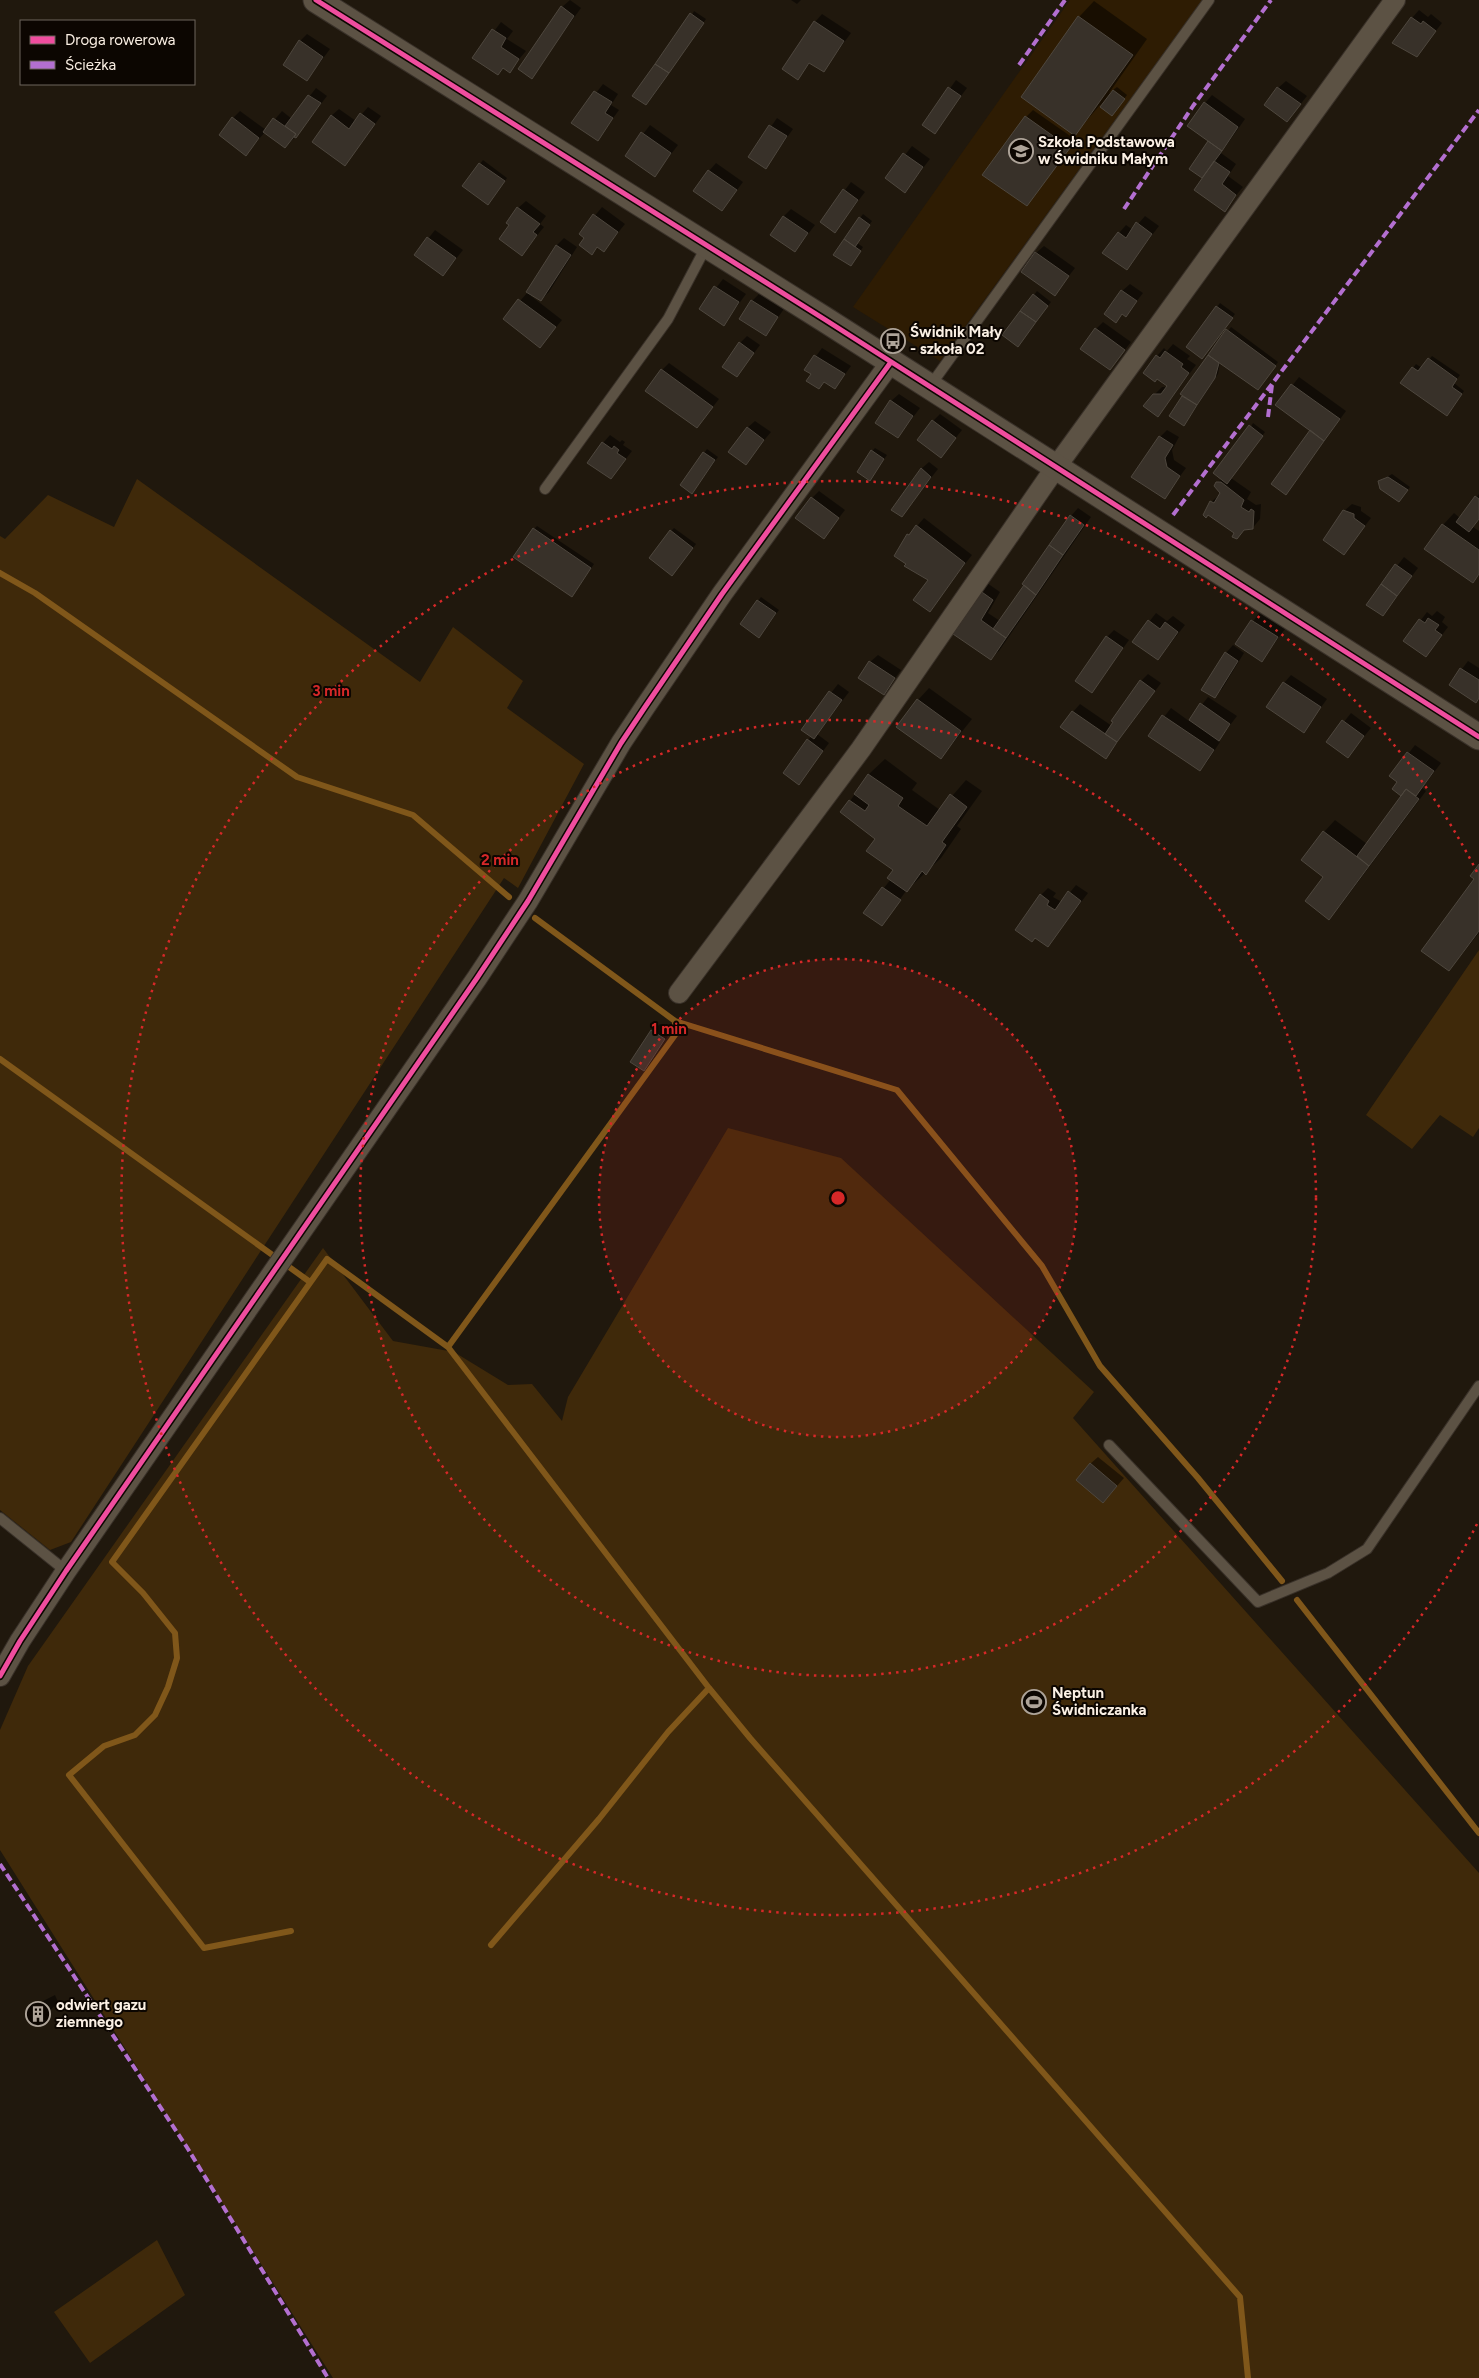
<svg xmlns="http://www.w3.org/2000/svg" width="1479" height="2378" viewBox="0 0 1479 2378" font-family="Figtree,sans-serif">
<rect width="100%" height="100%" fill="#20180d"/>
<!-- built -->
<path fill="#2e1c03" d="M1070 0H1202L940 361 853 307Z"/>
<!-- green -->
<path fill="#3f290a" d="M137 479 420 682 453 627 523 681 507 708 584 764 518 888 504 878 71 1542 50 1550 0 1510V536L5 539 48 495 114 527Z
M1479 950V1128L1473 1137 1440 1115 1412 1149 1366 1115Z
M728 1128 841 1158 1094 1392 1073 1418 1479 1873V2378H333L0 1850V1730L28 1666 323 1248 393 1341 454 1352 508 1385 532 1384 562 1421 568 1397Z
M157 2240 185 2295 90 2363 54 2312Z"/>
<!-- shadow -->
<path fill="#0007" d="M570 0 581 8 531 77 562 7Z
M791 0H801L797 4Z
M1094 1 1147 39 1109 93 1117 87 1127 95 1115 111 1112 114 1100 105 1075 134 1079 17Z
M1419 10 1428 17 1431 14 1442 23 1417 55 1412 18Z
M694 11 706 19 653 96 646 104Z
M822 14 851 33 823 71 811 62 797 78 815 22Z
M501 22 513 31 507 39 526 51 509 71 504 68 498 74 474 58Z
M307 34 330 49 307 80 300 41Z
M956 80 967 88 934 132 924 125Z
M1286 81 1307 96 1287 121 1278 88Z
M603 84 618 94 611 105 619 110 598 139 573 123Z
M316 88 327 96 296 136 285 147 265 132 246 154 233 118 240 111 266 130 282 111 292 119Z
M1212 95 1245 119 1221 153 1236 164 1228 176 1243 187 1224 210 1204 178 1190 168 1210 141 1205 103Z
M368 107 381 116 345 164 331 116 339 109 356 121Z
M1033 110 1076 140 1026 205V117Z
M777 118 793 129 766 167 750 157Z
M650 125 678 145 655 175 627 155Z
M912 146 930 159 905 191 887 178Z
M483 160 507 178 491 200 480 164Z
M716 163 743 182 722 210 709 171Z
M851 182 865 192 835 231 821 222Z
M526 201 546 216 540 224 544 227 522 254 511 225 518 208Z
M602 207 625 224 604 250 598 246 592 253 585 237 580 234Z
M791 209 815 225 795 251 784 216Z
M863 214 872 221 857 243 863 247 854 261 835 254Z
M1145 216 1159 226 1126 269 1119 233 1126 225 1133 230Z
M435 230 463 250 443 275 415 255Z
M564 238 577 247 549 292 541 300 532 294 531 296 562 320 540 347 504 319 527 293 556 246Z
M1044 246 1075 268 1054 295 1036 253Z
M723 279 746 294 724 324 700 309Z
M1130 284 1143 293 1126 315 1123 313 1116 321 1122 291Z
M1037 291 1051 302 1017 345 1034 295Z
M759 294 784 309 766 334 752 301Z
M1220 303 1235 314 1205 354 1187 347Z
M1103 322 1131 342 1110 369 1096 329Z
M1231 327 1278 362 1261 385 1220 363 1218 374 1187 421 1170 416 1184 395 1182 394Z
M747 336 760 345 737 376 740 343Z
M1173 344 1190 356 1187 359 1196 365 1158 415 1154 395 1162 387H1170L1157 377V356L1164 348 1167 351Z
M822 348 851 366 835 388 825 381 819 388 812 374 806 370Z
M1432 356 1460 375 1454 383 1464 391 1450 411 1402 382 1416 364 1422 368Z
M669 363 719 399 697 427 662 370Z
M1299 377 1346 411 1286 493 1311 430 1277 405Z
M899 394 920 408 898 437 891 401Z
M940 414 962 430 941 456 933 421Z
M755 421 771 432 745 463 747 428Z
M1253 423 1265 432 1231 478 1251 492 1247 499 1256 505 1261 504 1260 519 1251 530 1245 529 1237 537 1236 533 1208 514H1204L1211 502 1222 493 1215 486 1222 478Z
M1167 430 1179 437 1172 450 1174 460 1186 468 1164 498 1160 437Z
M610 435 620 442 622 440 625 442 623 445 632 451 611 478 603 443Z
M875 448 887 455 870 479 872 451Z
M707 449 718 457 695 489 681 485Z
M929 462 938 469 901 516 921 469Z
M1392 474 1410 487 1399 501 1379 482Z
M819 491 845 510 823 538 812 498Z
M1479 494V519L1473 527 1479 531V575L1472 581 1443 525 1454 513 1460 518Z
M1352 504 1361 507V511L1371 518 1344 553V511Z
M1078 508 1091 517 999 651 991 658 955 634 977 601 974 599 987 583 1000 592 988 613 1000 621 1071 516Z
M924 518 972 555 929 610V580L907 564 901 545Z
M537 526 594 564 575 592 534 529Z
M674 528 696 544 676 571 671 531Z
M1404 557 1418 568 1383 615 1368 604Z
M761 597 779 610 762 633 758 601Z
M1437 611 1445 617 1442 622 1448 627 1426 656 1405 641 1427 612 1432 616Z
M1156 613 1167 621 1173 616 1185 625 1158 659 1134 641Z
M1259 613 1285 629 1262 660 1237 644Z
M1114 630 1129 640 1092 691 1107 637Z
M1233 645 1244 653 1222 689 1214 696 1203 689 1226 653Z
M878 655 901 670 884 693 870 662Z
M1468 661 1479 668V698L1450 685Z
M1148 674 1161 683 1106 757 1073 712 1080 704 1112 726 1141 681Z
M1291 675 1327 699 1304 731 1284 683Z
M838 684 849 692 817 734 829 743 799 783 808 740 812 736 803 729Z
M929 688 972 719 941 758 918 700Z
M1208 697 1237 716 1218 741 1220 742 1207 762 1200 769 1150 735 1171 708 1189 721Z
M1351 713 1371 728 1348 756 1328 742Z
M1415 745 1441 763 1422 788 1426 791 1340 906 1329 918 1324 832 1335 820 1367 844 1403 796 1399 782 1391 776Z
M885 759 917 783 912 790 940 810 966 780 982 791 957 826 961 829 941 858 906 891 882 924 865 912 891 879 895 870 850 801 869 774Z
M1479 866V933L1449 970 1476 878Z
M1076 885 1088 893 1048 946 1041 895 1048 888 1056 893 1053 897 1062 902Z
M660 1024 671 1032 644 1069 652 1031Z
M1098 1457 1124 1478 1103 1502 1090 1464Z
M55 1995 58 2002 47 2014 29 2013 41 2002Z"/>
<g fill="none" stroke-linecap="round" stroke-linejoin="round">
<!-- stream -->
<path stroke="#80571a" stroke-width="6" d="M0 573 35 593 297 777 413 815 509 897
M535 918 675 1021
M0 1059 310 1282
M448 1347 675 1035V1021L897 1090 1042 1266 1100 1366 1198 1478 1282 1581
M1297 1600 1479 1833
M291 1931 204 1948 69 1775 104 1746 135 1735 155 1715 168 1687 177 1658 175 1633 143 1593 112 1562 327 1259 448 1347 709 1688 750 1738 1240 2297 1248 2378
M491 1945 599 1819 668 1732 709 1688"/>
</g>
<!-- building -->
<path fill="#383129" stroke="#4e473e" d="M561 6 574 16 532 79 518 69Z
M690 13 704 23 669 73 655 64Z
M1078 16 1133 55 1075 136 1021 97Z
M1411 17 1421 24 1423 21 1436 31 1417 57 1392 43Z
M814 21 844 41 824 72 809 63 798 80 782 69Z
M492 29 506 38 501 47 519 59 510 73 503 68 498 75 472 58Z
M299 40 323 57 307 81 283 65Z
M655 64 669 73 646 105 632 96Z
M948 87 961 96 935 134 922 125Z
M1277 87 1301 104 1287 122 1264 105Z
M1113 90 1125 99 1112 116 1100 107Z
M594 91 612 102 605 113 613 118 598 141 571 123Z
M308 95 321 103 296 138 294 137 296 134 285 126Z
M1204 102 1238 127 1222 151 1187 126Z
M360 113 375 124 345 166 312 142 331 115 349 129Z
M1025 116 1070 148 1027 206 982 175Z
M232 117 259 138 246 156 219 135Z
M273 118 296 134 285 148 263 132Z
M769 125 787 136 766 169 748 157Z
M641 132 671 153 655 177 625 156Z
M1208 141 1222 151 1202 178 1189 169Z
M903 153 923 167 905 193 885 178Z
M1214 161 1230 172 1222 184 1236 195 1225 212 1194 190Z
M479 163 505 181 488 205 462 186Z
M708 170 737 190 722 211 693 191Z
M843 189 858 200 835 233 820 222Z
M517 207 540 224 533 232 537 235 522 256 499 239 509 225 506 223Z
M593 214 618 232 604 252 597 247 592 255 579 245 584 238 579 234Z
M783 216 808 233 795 252 770 235Z
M859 217 870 225 855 247 844 239Z
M1136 222 1152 234 1127 270 1102 253 1118 232 1126 238Z
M427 237 456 258 443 276 414 255Z
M844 239 861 251 851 266 833 255Z
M556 245 571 255 541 301 526 292Z
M1035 252 1069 276 1055 296 1021 272Z
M714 286 739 302 724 326 699 309Z
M1121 290 1137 301 1126 317 1122 314 1116 323 1104 314Z
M1033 294 1048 306 1036 322 1020 311Z
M518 299 556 327 540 348 503 319Z
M751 300 778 317 766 336 739 319Z
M1216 306 1233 318 1202 359 1186 347Z
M1020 311 1036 322 1018 347 1002 335Z
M1095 328 1125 350 1110 370 1080 349Z
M1226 329 1276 366 1258 390 1208 355Z
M739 342 754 353 737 377 722 367Z
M1165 351 1183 364 1181 367 1189 373 1158 417 1143 406 1153 394H1161L1167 386 1157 379 1155 382 1143 373 1156 355 1160 358Z
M814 355 845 374 835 389 824 382 819 389 806 381 811 374 804 370Z
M1208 355 1219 363 1215 378 1197 405 1180 394Z
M1428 358 1457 379 1452 387 1462 394 1447 416 1400 383 1412 367 1418 371Z
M661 369 713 407 697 428 645 391Z
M1291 384 1340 419 1324 441 1275 405Z
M1182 396 1197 405 1184 426 1169 416Z
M890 400 913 416 898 438 875 423Z
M932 420 956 438 941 458 917 440Z
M1249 425 1263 436 1227 484 1213 473Z
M747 427 764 440 746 465 728 452Z
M1310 430 1324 441 1286 495 1271 484Z
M1159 436 1173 445 1165 458 1167 467 1180 476 1165 499 1131 477Z
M602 442 612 449 614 446 619 450 617 453 626 459 611 479 587 463Z
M871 450 884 459 870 481 857 472Z
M703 452 715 460 692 494 680 485Z
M921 468 931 477 902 517 891 510Z
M1388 477 1408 490 1399 502 1380 489 1378 481Z
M1216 482H1221L1244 500 1241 507 1249 512 1251 509 1254 511 1253 529 1244 530 1237 539 1232 537 1234 533 1208 515 1206 518 1203 515 1210 501 1214 503 1220 493 1214 486Z
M1475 496 1479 499V519L1469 532 1456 522Z
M811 497 839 518 824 539 795 518Z
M1343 510 1354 514V518L1365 526 1344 555 1323 540Z
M1070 515 1084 525 1063 555 1049 545Z
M1442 524 1479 550V574L1473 583 1424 549Z
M916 525 965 563 930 612 913 600 928 580 904 566 906 564 894 556 907 534 909 535Z
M533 528 591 568 572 597 513 557Z
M670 530 693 548 672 576 649 558Z
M1049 545 1063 555 1036 595 1022 584Z
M1395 564 1412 576 1397 596 1381 584Z
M1381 584 1397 596 1383 616 1366 605Z
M1024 585 1036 595 1006 638 993 629Z
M979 590 993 600 981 620 1006 638 991 660 953 634 975 602 972 599Z
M757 600 776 613 759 638 740 624Z
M1428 618 1439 625 1435 630 1442 635 1426 657 1403 641 1419 619 1425 623Z
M1148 620 1160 629 1165 622 1178 632 1158 660 1132 642Z
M1251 620 1278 637 1262 662 1235 644Z
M1106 636 1123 648 1092 693 1075 681Z
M1225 652 1238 661 1215 698 1201 690Z
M869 661 895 678 884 695 858 678Z
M1460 668 1479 680V698L1476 703 1449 685Z
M1140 680 1155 691 1117 742 1105 734 1113 722 1111 721Z
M1283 682 1321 707 1304 733 1266 707Z
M829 691 842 700 814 739 801 730Z
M917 699 961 731 941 759 896 727Z
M1200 703 1230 724 1219 741 1189 720Z
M1072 711 1117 742 1106 759 1060 727Z
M1162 715 1214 750 1200 771 1148 736Z
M1342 720 1364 736 1348 758 1326 742Z
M807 739 823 751 799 785 783 773Z
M1407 752 1434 771 1416 796 1406 789 1401 796 1392 789 1397 782 1389 776Z
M868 774 903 798 898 806 927 826 950 794 967 807 942 842 946 845 926 875 922 871 907 892 887 878 893 870 866 851 875 839 840 812 849 800 865 811 869 805 854 794Z
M1406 789 1419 799 1369 866 1357 856Z
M1323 831 1369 866 1329 920 1305 901 1323 877 1301 860Z
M1479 864V931L1449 971 1421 951 1474 879 1470 876Z
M882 887 901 900 882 926 863 913Z
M1068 891 1081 901 1048 947 1035 938 1032 942 1015 930 1040 894 1049 901 1047 905 1055 910Z
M651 1030 665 1039 644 1071 630 1062Z
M1090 1463 1117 1486 1103 1503 1076 1480Z
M43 2006 48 2015 32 2022 28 2013Z"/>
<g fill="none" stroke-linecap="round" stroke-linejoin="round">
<defs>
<path id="service" d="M930 386 1209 0
M545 489 668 319 707 245
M1109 1445 1258 1602 1328 1573 1367 1549 1479 1386
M0 1518 66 1571"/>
<path id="minor" d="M679 993 861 749 1056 467 1395 0
M0 1676 20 1641 66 1571 477 978 528 901 621 743 645 707 722 594 891 362"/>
<path id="tertiary" d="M316 0 824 319 1479 737"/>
</defs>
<!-- service casing -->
<use href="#service" stroke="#393129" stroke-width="12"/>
<!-- minor casing -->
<use href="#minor" stroke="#393129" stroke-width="22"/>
<!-- tertiary casing -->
<use href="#tertiary" stroke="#393129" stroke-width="27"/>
<!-- service -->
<use href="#service" stroke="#5c5244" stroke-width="10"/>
<!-- minor -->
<use href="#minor" stroke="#5c5244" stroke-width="20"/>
<!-- tertiary -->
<use href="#tertiary" stroke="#5c5244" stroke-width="25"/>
<!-- quiet -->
<path stroke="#b36fd0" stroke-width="4" stroke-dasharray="8 4" stroke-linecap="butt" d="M1019 65 1065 0
M1124 209 1193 106 1271 0
M1268 417 1272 385
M1173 515 1479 110
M0 1864 188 2149 328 2378"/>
<defs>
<path id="cycleway" d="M316 0 824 319 1479 737
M0 1676 20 1641 66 1571 477 978 528 901 621 743 645 707 722 594 891 362"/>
</defs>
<!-- cycleway casing -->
<use href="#cycleway" stroke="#0c0601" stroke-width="8"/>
<!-- cycleway -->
<use href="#cycleway" stroke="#ef4d9e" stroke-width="5"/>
</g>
<!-- distance rings -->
<circle cx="838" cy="1198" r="239" fill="#d62828" fill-opacity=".12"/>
<g fill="none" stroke="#d62828" stroke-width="2.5" stroke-dasharray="2.5 5">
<circle cx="838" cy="1198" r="239"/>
<circle cx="838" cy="1198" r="478"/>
<path d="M1477 1524A717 717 0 1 1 1477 872"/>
</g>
<!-- icons -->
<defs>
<symbol id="school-ring" viewBox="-11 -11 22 22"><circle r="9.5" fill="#0c0601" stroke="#aea499" stroke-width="1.5"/><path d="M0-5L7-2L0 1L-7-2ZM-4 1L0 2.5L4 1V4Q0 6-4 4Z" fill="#aea499"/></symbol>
<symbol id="bus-ring" viewBox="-11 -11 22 22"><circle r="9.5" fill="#0c0601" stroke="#aea499" stroke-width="1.5"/><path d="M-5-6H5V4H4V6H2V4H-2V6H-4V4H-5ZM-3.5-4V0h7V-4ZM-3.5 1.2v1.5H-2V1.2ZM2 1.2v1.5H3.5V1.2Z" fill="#aea499"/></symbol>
<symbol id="stadium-ring" viewBox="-11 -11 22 22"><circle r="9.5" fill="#0c0601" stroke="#aea499" stroke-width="1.5"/><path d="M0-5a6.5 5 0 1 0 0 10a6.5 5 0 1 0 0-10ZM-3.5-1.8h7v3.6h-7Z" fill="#aea499"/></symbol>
<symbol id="building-ring" viewBox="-11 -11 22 22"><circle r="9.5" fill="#0c0601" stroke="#aea499" stroke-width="1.5"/><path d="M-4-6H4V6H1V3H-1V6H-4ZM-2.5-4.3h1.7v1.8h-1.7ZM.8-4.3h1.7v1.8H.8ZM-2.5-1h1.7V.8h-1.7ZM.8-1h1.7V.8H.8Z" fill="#aea499"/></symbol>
</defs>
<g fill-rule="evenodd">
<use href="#school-ring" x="1007" y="137" width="28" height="28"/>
<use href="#bus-ring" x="879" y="327" width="28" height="28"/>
<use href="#stadium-ring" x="1020" y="1688" width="28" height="28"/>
<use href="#building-ring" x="24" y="2000" width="28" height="28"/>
</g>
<g text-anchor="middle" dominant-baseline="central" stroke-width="4" stroke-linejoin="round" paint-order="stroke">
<!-- poi labels -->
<g font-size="15" font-weight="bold" fill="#fbf0e4" stroke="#0c0601" text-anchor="start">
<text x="1038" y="142">Szkoła Podstawowa<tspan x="1038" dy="17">w Świdniku Małym</tspan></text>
<text x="910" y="332">Świdnik Mały<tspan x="910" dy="17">- szkoła 02</tspan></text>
<text x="1052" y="1693">Neptun<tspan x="1052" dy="17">Świdniczanka</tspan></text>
<text x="56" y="2005">odwiert gazu<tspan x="56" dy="17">ziemnego</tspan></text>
</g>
</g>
<circle cx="838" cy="1198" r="8" fill="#d62828" stroke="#0c0601" stroke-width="2.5"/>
<g font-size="15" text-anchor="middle" font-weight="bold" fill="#d62828" stroke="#0c0601" stroke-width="4" stroke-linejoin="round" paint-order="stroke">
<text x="331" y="696">3 min</text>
<text x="500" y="865">2 min</text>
<text x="669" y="1034">1 min</text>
</g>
<!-- legend -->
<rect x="20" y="20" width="175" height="65" fill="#0c0601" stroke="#6c645c"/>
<rect x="30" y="36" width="25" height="8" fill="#ef4d9e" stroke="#6c645c"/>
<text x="65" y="45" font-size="15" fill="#fbf0e4">Droga rowerowa</text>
<rect x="30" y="61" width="25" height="8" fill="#b36fd0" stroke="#6c645c"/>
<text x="65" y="70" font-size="15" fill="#fbf0e4">Ścieżka</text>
</svg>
